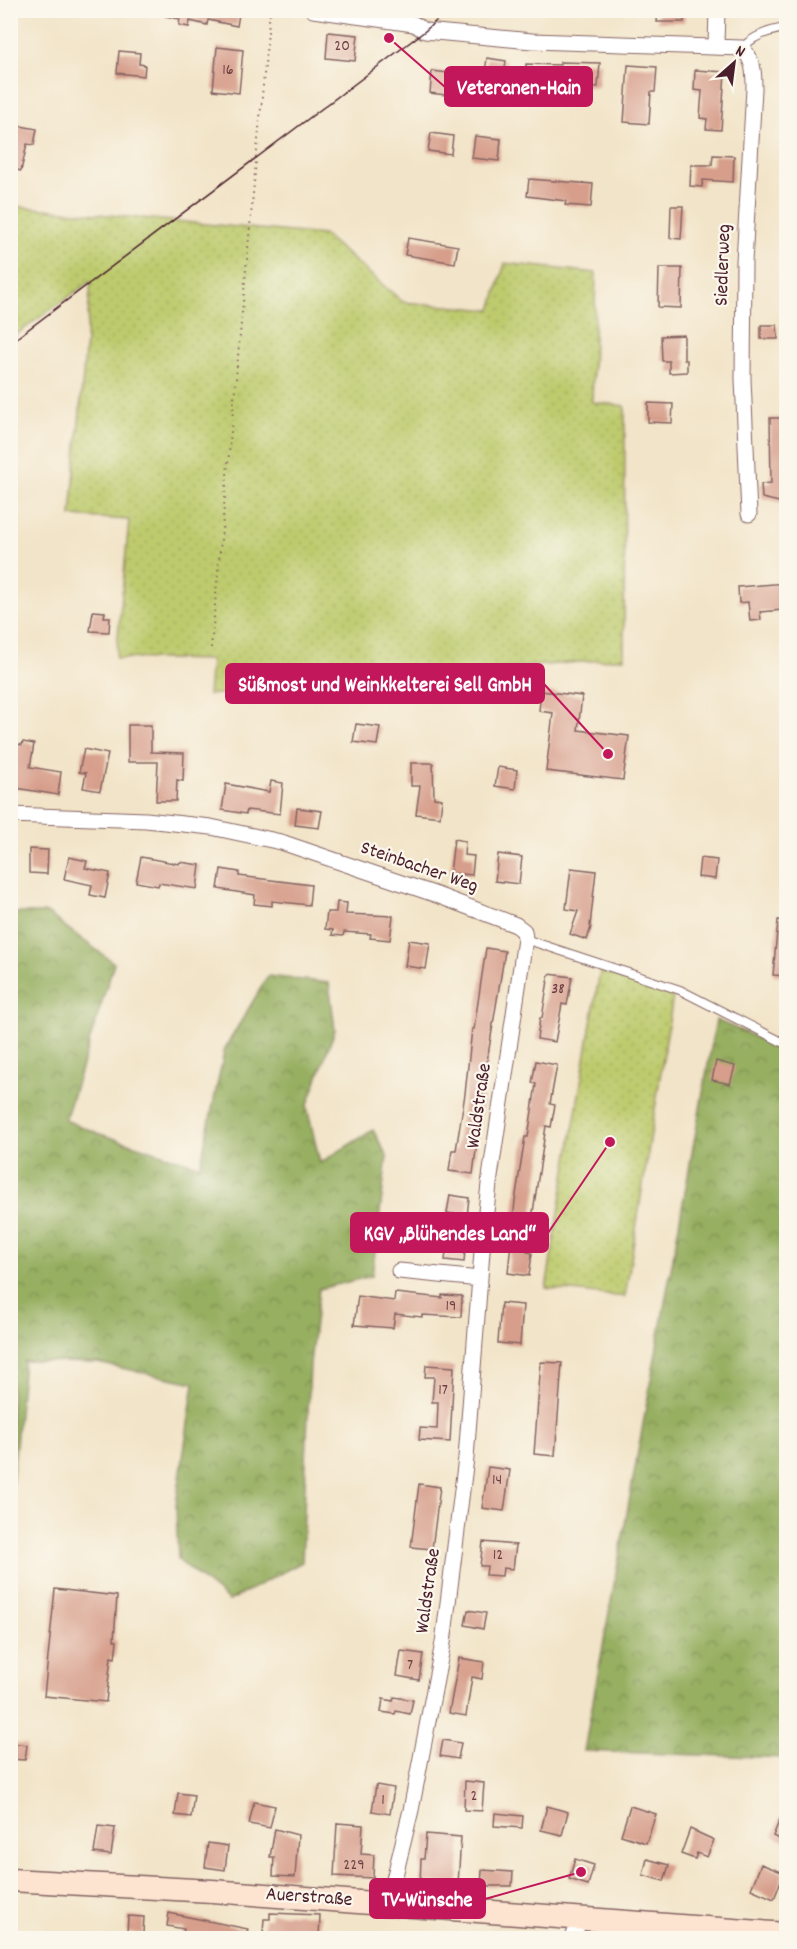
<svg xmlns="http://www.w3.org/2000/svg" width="797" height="1949" viewBox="0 0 797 1949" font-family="Dekko,sans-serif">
<defs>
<pattern id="grass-dots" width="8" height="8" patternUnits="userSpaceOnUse" patternTransform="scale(1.5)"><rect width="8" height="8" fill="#bdcb6d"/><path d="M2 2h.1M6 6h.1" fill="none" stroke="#a4ae5f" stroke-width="1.8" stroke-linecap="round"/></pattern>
<pattern id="forest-crowns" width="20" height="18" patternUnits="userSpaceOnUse" patternTransform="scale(1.5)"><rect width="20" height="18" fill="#96af60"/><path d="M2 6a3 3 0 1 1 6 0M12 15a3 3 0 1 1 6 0" fill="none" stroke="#7c8e4f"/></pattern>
</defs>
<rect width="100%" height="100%" fill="#fbf7ec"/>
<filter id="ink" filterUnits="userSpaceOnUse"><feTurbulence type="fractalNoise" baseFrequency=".0167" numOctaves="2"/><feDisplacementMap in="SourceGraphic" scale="12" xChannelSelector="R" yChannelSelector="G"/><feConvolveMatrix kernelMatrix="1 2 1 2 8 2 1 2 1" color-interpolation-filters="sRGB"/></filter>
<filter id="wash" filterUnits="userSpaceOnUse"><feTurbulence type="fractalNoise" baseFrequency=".008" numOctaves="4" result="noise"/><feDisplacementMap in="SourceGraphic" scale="24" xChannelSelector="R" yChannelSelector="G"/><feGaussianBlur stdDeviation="1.35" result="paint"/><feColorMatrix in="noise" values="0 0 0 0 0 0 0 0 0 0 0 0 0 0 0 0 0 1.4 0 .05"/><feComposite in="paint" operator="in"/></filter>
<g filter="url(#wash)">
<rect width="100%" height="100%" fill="#f2e4c8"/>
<!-- grass -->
<path fill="url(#grass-dots)" stroke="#84754c" stroke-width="1.5" d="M11 206 324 235 403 302 491 310 505 263 596 273 592 402 625 406 624 658 208 695 211 660 116 658 129 520 71 516 91 281 11 338Z
M600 971 673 996 625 1297 546 1288Z"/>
<!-- forest -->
<path fill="url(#forest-crowns)" stroke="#706746" stroke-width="1.5" d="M11 913H47L114 963 65 1120 100 1134 200 1166 225 1048 268 976 329 983 335 1030 307 1107 320 1163 373 1130 387 1156 372 1276 319 1289 310 1363 302 1562 229 1601 178 1560 176 1505 194 1383 97 1363 24 1361 11 1496Z
M716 1020 786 1050V1758L584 1751Z"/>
<g id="blocks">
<!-- building -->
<path fill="#d79e8b" d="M165 10H225L239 14 237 26 208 20 207 25 190 21 189 27 179 25 180 19 165 16Z
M658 10H685L684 22H657Z
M328 32 358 35 355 61 326 58Z
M217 47 243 50 239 93 213 90Z
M119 51 140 53 139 64 145 65 144 76 117 73Z
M487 58 506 61 503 82 484 80Z
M560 62 600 63 598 87 525 83 526 64 560 65Z
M628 65 657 67 655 92H651L649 124 624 122Z
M695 70 725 72 721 130 706 129 707 119 700 118 702 91 694 90Z
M432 71 457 74 454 96 430 93Z
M10 124 37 129 34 145 27 144 21 171 10 168Z
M431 133 453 136 451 154 428 151Z
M475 136 501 139 499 161 472 158Z
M713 155 734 156 733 182 703 180 702 187 690 186 691 165H712Z
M529 179 593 184 591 207 565 205 566 201 527 196Z
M671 206H683L681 239 670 238Z
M408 238 458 246 455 263 405 255Z
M659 268H682L681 308 658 307Z
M761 325H777L778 339H761Z
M684 335V360H687V372L669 373V361H662L661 336Z
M648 403 673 404 672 423 648 422Z
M770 418H786V502H779L762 498 761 484 771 483Z
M786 583V601H783V610L760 612 761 620 750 621 748 602 739 603 738 587Z
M93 611 105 612 104 617H110L109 632 90 631Z
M541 691 582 696 578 730 629 736 623 780 546 771 553 713 539 711Z
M356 724 380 727 377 745 353 742Z
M128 725H151V752L184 753 183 781 177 780 176 801H156L158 762H128Z
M23 742 34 744 30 767 61 772 58 795 10 787V743L22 745Z
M84 749 108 754 100 791 83 788 86 773 79 772Z
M411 763H433L434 798 442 799 440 817 416 814 420 786H411Z
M498 767 517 770 515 789 495 786Z
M271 781 283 783 280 814 247 810 246 814 222 810 226 784 269 792Z
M297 808 322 811 319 828 295 825Z
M454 839 465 841 464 855 474 856 472 875 450 873Z
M29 849 48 850 47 874 29 873Z
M498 854 522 857 519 884 495 881Z
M69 857 87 861 85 868 110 873 105 898 90 895 92 885 64 879Z
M141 857 179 864 180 862 200 865 197 889 159 883 158 886 136 882Z
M700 858 717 860 715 879 698 877Z
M571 868 596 871 590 926 591 927 587 940 570 934 578 911 566 909Z
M221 869 239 872V876L311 885 309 905 272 901V906L254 904 255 895 218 889Z
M337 902 347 903 346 914 393 916 390 940 370 938 371 934 344 932 343 936 332 935 333 930 325 929 327 912H336Z
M778 920 786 921V976L773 975Z
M409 940 430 943 426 969 405 966Z
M486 948 505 951 488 1055 473 1174 449 1171 452 1150H456L465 1094 472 1029H474Z
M549 974 572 977 567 1005 562 1004 555 1042 537 1039 540 1018H542Z
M536 1061 557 1065 550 1104 555 1105 551 1127 546 1126 527 1252 532 1253 529 1276 508 1273 515 1201 525 1137H528L536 1084 532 1083Z
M716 1061 735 1066 730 1084 712 1080Z
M450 1195 469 1198 467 1216 447 1213Z
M448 1239 466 1240 464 1262 445 1260Z
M395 1293 442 1298V1295L462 1296 461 1317 422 1315V1317L395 1314 393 1328 354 1325 358 1296 394 1301Z
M501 1303 523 1305 520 1345 498 1343Z
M541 1362 562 1363 555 1456 534 1454Z
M426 1365 454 1367 450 1442 419 1440 420 1428 437 1429 438 1402H432L434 1377H425Z
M488 1467 510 1470 504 1511 482 1508Z
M419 1484 440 1487 432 1549 411 1547Z
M483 1542 516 1545 513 1569 503 1568 502 1576 486 1575 487 1566H480Z
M55 1589 117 1596 114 1640 117 1641 115 1658 111 1657 106 1702 44 1696Z
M468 1610 486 1613 483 1629 465 1625Z
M401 1651 423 1654 419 1680 397 1676Z
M459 1658 484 1662 482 1679 472 1677 466 1716 449 1713Z
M394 1697 413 1700 410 1714 396 1711 395 1714 381 1712 383 1699 393 1701Z
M443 1740 461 1743 458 1759 440 1756Z
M10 1743 27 1745 25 1760 10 1759Z
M465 1781 484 1783 482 1811 464 1810Z
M376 1785 394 1788 390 1814 372 1811Z
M178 1793 194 1795 191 1817 175 1815Z
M254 1802 275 1806 270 1828 249 1824Z
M786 1805V1842L773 1836Z
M547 1806 568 1812 562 1835 541 1830Z
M630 1806 656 1814 646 1843 621 1835Z
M495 1813 523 1816 522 1828 494 1826Z
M337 1823 363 1825 361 1854 374 1855 373 1878 334 1876Z
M98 1826 115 1828 111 1855 94 1853Z
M275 1829 298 1835 295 1877 273 1876 274 1857H270Z
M690 1829 714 1840 707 1857 697 1853 695 1859 681 1854Z
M426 1834 461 1837 458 1884 420 1882 421 1859H424Z
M208 1843 228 1846 225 1870 205 1867Z
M575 1859 594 1865 588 1885 569 1879Z
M647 1859 669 1865 664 1881 643 1875Z
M761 1864 784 1873 774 1899 751 1889Z
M482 1870 513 1872 512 1886H481Z
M169 1913 248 1929 246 1938H182L184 1929 167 1926Z
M270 1913 320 1915 319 1938H298V1936L263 1933 264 1919H270Z
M128 1916 144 1917 143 1934 127 1933Z"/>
</g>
</g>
<g filter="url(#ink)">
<use href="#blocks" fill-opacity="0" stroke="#856462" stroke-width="1.5"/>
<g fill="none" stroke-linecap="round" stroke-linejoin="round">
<defs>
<path id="lane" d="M742 48C753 36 771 30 786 28
M525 939 680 990 786 1044"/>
<path id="street" d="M313 10 414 24 425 31 532 41 742 48C754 60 754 72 754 89L744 262 743 379 749 514
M716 46 717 10
M10 815 146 820 211 827 281 842 434 894 516 925 524 931 525 939 489 1184 483 1239 466 1458 443 1643 411 1810 388 1904
M399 1271 480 1279
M573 1938 580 1919"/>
<path id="secondary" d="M10 1880 212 1891 786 1934"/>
</defs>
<!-- lane casing -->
<use href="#lane" stroke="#856462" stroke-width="10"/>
<!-- street casing -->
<use href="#street" stroke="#856462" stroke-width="17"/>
<!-- secondary casing -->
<use href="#secondary" stroke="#856462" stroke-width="25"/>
<!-- path -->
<path stroke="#856462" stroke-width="2" stroke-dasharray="1.5 4.5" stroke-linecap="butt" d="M211 648 270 10"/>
<!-- lane -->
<use href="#lane" stroke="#fff" stroke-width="8"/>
<!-- street -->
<use href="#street" stroke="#fff" stroke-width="15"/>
<!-- secondary -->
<use href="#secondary" stroke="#fde4d1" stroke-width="22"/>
<!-- tram -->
<path stroke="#4a1f2b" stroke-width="1.5" d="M10 343 425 31 448 10"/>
</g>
</g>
<g text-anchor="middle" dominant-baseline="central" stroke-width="4.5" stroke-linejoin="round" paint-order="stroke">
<!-- number labels -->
<g font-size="16" fill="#6d3f43">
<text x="342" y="46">20</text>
<text x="228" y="70">16</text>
<text x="558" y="989">38</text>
<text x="451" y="1306">19</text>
<text x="443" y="1390">17</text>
<text x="497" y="1480">14</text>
<text x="498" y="1555">12</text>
<text x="410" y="1665">7</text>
<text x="474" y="1796">2</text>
<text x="383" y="1800">1</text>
<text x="354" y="1865">229</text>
</g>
<!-- street labels -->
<g font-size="20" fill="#4a1f2b" stroke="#fbf7ec">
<text transform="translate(724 265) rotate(-88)">Siedlerweg</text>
<text transform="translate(419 868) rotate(19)">Steinbacher Weg</text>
<text transform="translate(480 1106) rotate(-82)">Waldstraße</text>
<text transform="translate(429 1591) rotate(-82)">Waldstraße</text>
<text transform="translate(309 1898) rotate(4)">Auerstraße</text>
</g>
</g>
<!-- callouts -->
<path fill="none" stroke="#c2185b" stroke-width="2" d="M389 38L445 87M608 754L544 684M610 1142L548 1233M581 1872L485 1899"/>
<g fill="#c2185b" stroke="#fbf7ec" stroke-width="2">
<circle cx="389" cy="38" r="6"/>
<circle cx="608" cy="754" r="6"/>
<circle cx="610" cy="1142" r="6"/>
<circle cx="581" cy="1872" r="6"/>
</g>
<g fill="#c2185b" stroke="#c2185b" stroke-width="2">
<rect x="445" y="67" width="147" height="39" rx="6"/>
<rect x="226" y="664" width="318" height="39" rx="6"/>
<rect x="351" y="1213" width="197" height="39" rx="6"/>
<rect x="370" y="1879" width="115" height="39" rx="6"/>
</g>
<g font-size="21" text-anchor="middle" font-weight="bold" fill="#fff">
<text x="519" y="94">Veteranen-Hain</text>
<text x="385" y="691">Süßmost und Weinkkelterei Sell GmbH</text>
<text x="450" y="1240">KGV „Blühendes Land“</text>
<text x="427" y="1906">TV-Wünsche</text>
</g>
<!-- margin -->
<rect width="797" height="1949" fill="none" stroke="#fbf7ec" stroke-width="36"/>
<!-- north arrow -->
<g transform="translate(734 63) rotate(28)" stroke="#fbf7ec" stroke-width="4.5" paint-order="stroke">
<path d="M0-4.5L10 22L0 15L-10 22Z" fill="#4a1f2b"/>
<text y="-9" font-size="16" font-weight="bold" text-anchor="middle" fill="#4a1f2b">N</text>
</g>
</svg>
